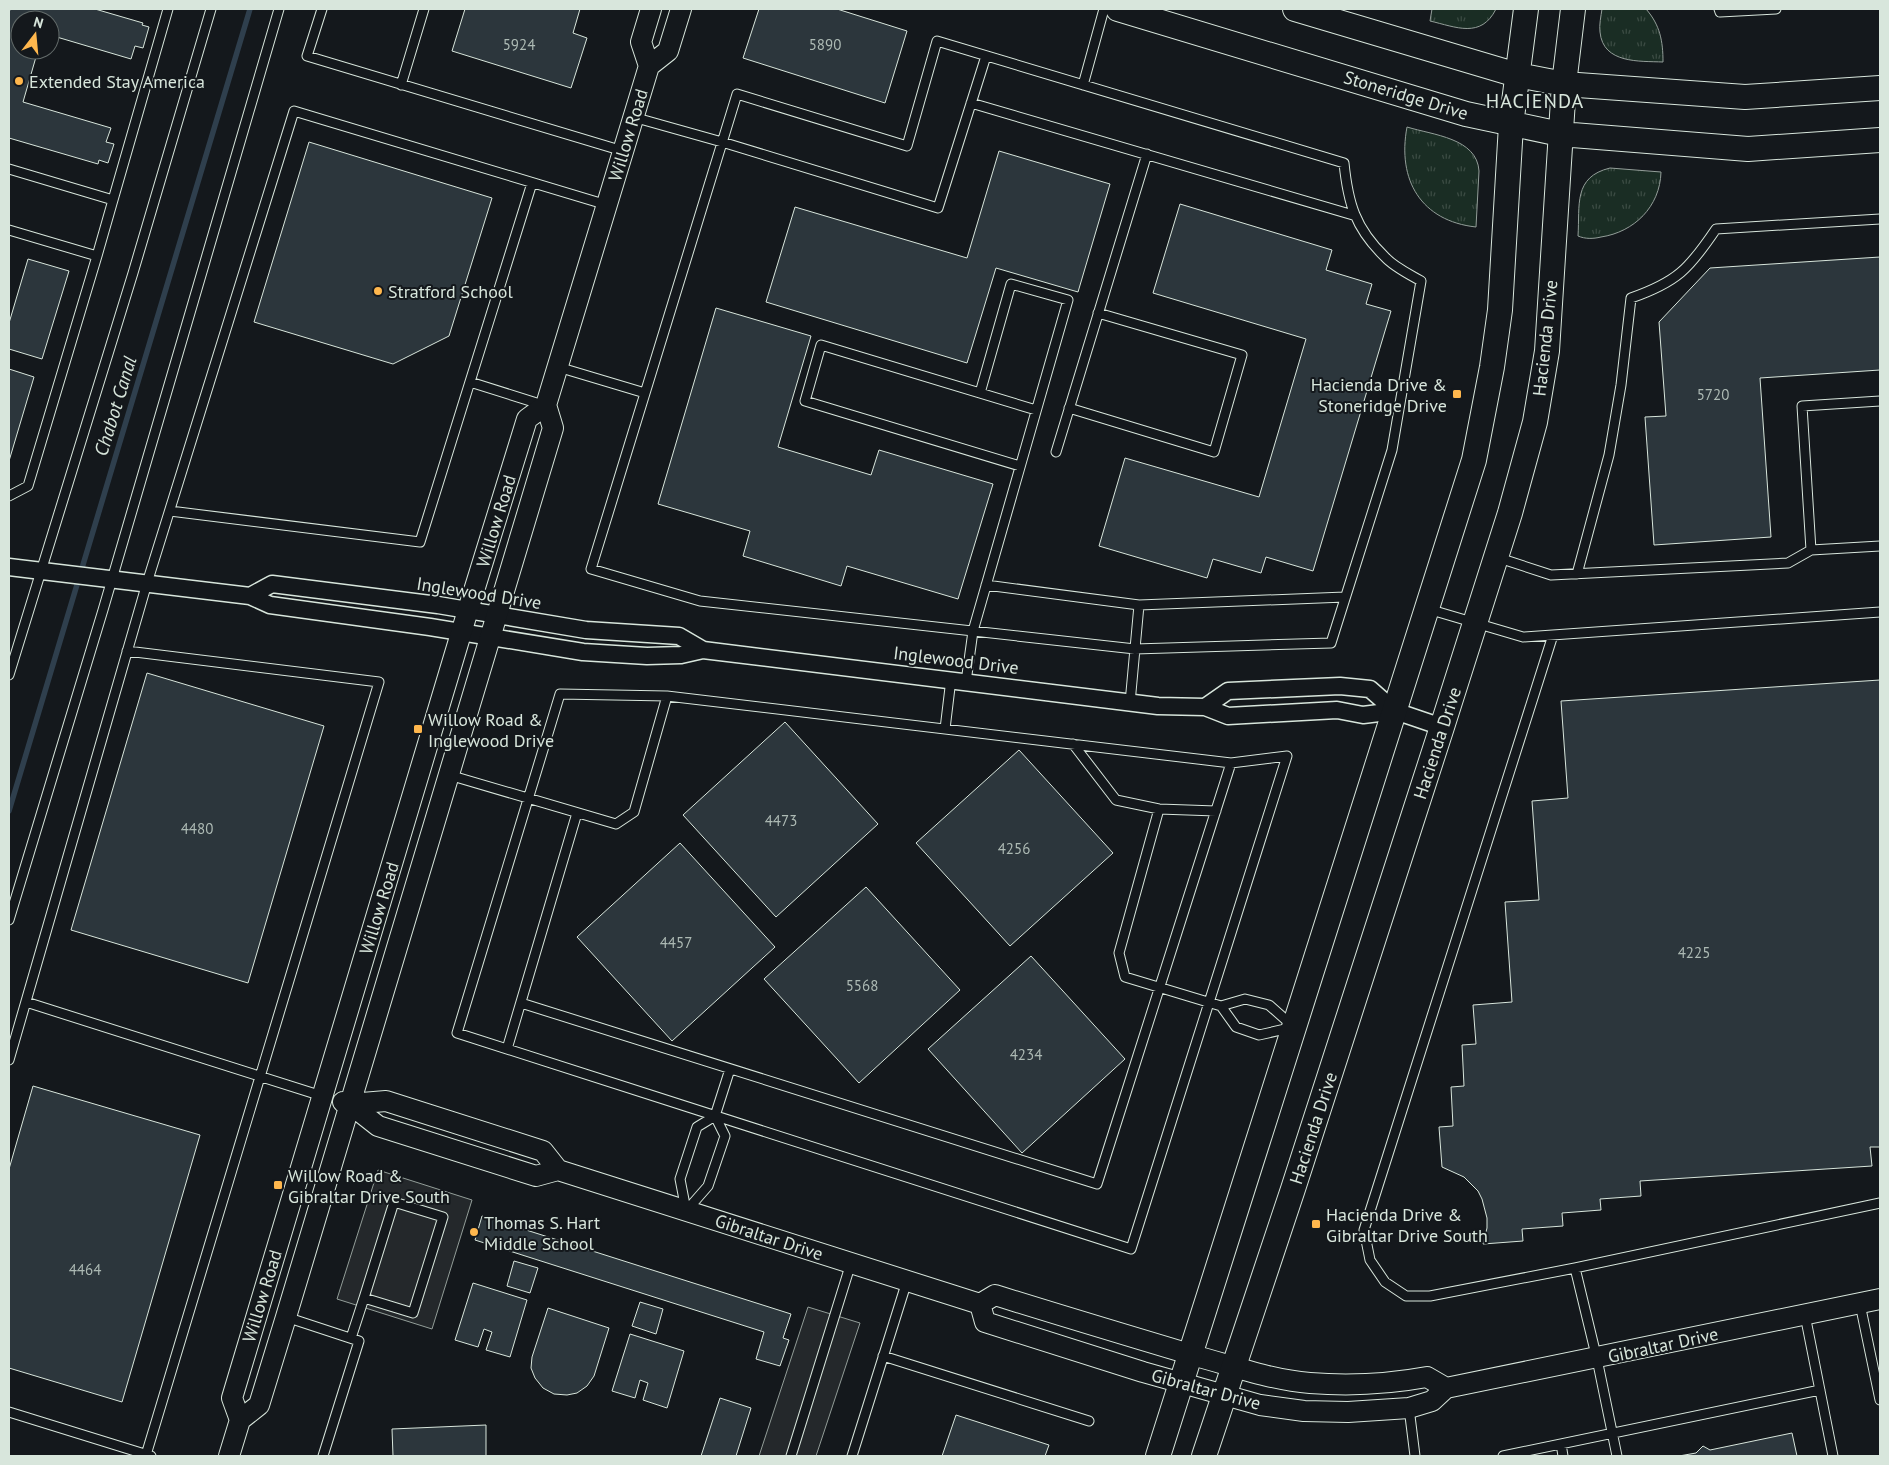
<svg xmlns="http://www.w3.org/2000/svg" width="1889" height="1465" viewBox="0 0 1889 1465" font-family="'PT Sans',sans-serif">
<defs>
<pattern id="grass-tufts" width="24" height="20" patternUnits="userSpaceOnUse" patternTransform="scale(1.25)"><rect width="24" height="20" fill="#1a2d24"/><path d="M3 7l-1-3M5 7V3M7 7l1-3M15 17l-1-3M17 17v-4M19 17l1-3" fill="none" stroke="#3b4b43"/></pattern>
</defs>
<rect width="100%" height="100%" fill="#14181c"/>
<!-- grass -->
<path fill="url(#grass-tufts)" stroke="#939e99" d="M1432 9H1496C1481 39 1456 27 1430 21Z
M1602 9H1646C1660 25 1663 41 1663 62 1640 61 1603 64 1600 32 1599 25 1601 16 1602 9Z
M1407 127C1433 135 1477 138 1479 171L1476 227C1421 221 1397 180 1407 127Z
M1610 168 1661 172C1660 207 1634 232 1601 237 1593 239 1585 239 1578 236 1580 205 1573 177 1610 168Z"/>
<!-- parking -->
<path fill="#24282b" stroke="#939e99" d="M378 1170 472 1200 432 1329 337 1299Z
M808 1307 860 1323 816 1456H759Z"/>
<g fill="none" stroke-linecap="round" stroke-linejoin="round">
<!-- stream -->
<path stroke="#2f3f4d" stroke-width="5.5" d="M9 811 250 9"/>
</g>
<!-- building -->
<path fill="#2c363c" stroke="#d8e6dc" d="M10 9H95L143 23 142 25 149 27 143 48 135 46 131 59 50 35V20H20V50H38L23 102 111 128 106 142 114 144 108 163 99 160 98 164 9 138V14Z
M465 9H580L573 33 587 38 571 88 452 51Z
M759 9H837L907 31 885 103 743 58Z
M309 142 492 198 449 336 393 364 254 322Z
M999 151 1110 184 1078 292 996 268 967 363 766 302 795 207 967 258Z
M1180 204 1332 250 1326 270 1372 284 1366 304 1391 311 1313 571 1266 557 1261 573 1213 559 1207 578 1099 546 1125 458 1259 497 1306 339 1153 293Z
M1880 257V370L1760 378 1771 537 1654 545 1645 417 1666 416 1659 322 1710 268Z
M28 259 69 271 42 359 9 349V323Z
M716 308 811 336 778 447 871 475 879 450 993 484 958 599 847 566 841 586 743 556 750 531 658 504Z
M9 369 34 377 9 461Z
M147 673 324 726 248 983 71 930Z
M1880 680V1147H1870L1872 1166 1640 1181 1641 1196 1600 1199 1601 1210 1562 1213 1563 1226 1522 1229 1523 1241 1483 1244 1487 1228V1218L1482 1199 1478 1191 1464 1177 1442 1167 1439 1127 1453 1126 1451 1087 1464 1086 1462 1045 1476 1044 1473 1005 1512 1002 1505 902 1539 900 1532 801 1568 798 1561 701Z
M785 722 878 824 776 917 683 815Z
M1019 750 1113 853 1010 946 916 843Z
M680 843 775 947 672 1041 577 937Z
M866 887 960 990 859 1083 764 979Z
M1031 956 1125 1059 1022 1153 928 1049Z
M33 1086 200 1135 122 1402 9 1368V1169Z
M482 1216 791 1314 783 1338 789 1340 780 1366 756 1359 764 1332 475 1240Z
M514 1261 538 1268 530 1293 507 1286Z
M473 1283 527 1300 510 1357 486 1350 492 1332 484 1329 478 1347 455 1340Z
M640 1302 663 1309 656 1334 632 1326Z
M548 1308 609 1328 594 1376 587 1386 577 1393 567 1395 554 1394 543 1388 535 1378 531 1368 532 1357Z
M630 1334 684 1351 667 1408 643 1400 648 1383 640 1380 635 1398 612 1391Z
M720 1398 751 1408 736 1456H701Z
M956 1415 1049 1445 1045 1456H942Z
M486 1425V1456H393L392 1429Z
M1792 1433 1797 1456H1679L1696 1453 1703 1446 1710 1450Z"/>
<g fill="none" stroke-linecap="round" stroke-linejoin="round">
<defs>
<path id="service" d="M322 9 307 56 623 151
M1719 9 1720 12 1776 9
M937 41 1344 163C1348 203 1355 228 1385 257 1394 267 1409 274 1421 281L1392 450 1331 643 1135 649 700 601 591 569 737 94 907 146Z
M401 85 424 9
M1083 85 1104 9
M971 103 1353 215
M633 117 722 142 938 208 986 56
M9 169 113 200 168 9
M9 230 97 256 28 486 9 496
M97 256 113 200
M558 367 645 393
M470 382 543 405
M1069 408 1214 452 1242 355 1098 313
M1056 452 1147 154
M1020 466 805 401 821 345 1036 410
M170 511 420 542 532 183
M1811 550 1802 406 1880 401
M1496 557 1551 575 1788 563 1811 550 1880 546
M1577 574 1609 455 1621 385 1631 298C1677 282 1689 269 1716 229L1880 219
M986 585 1139 605 1345 597
M1428 609 1523 637 1880 612
M1553 635 1364 1230 1370 1260 1385 1282 1406 1296H1430L1575 1268 1880 1203
M127 651 379 682 146 1455
M9 675 133 273 211 9
M966 682 973 631 1068 300 1011 284 980 393
M560 694 667 696 1231 763 1287 756 1131 1249 457 1033Z
M1130 703 1139 605
M945 729 951 679
M1073 744 1116 800 1159 809 1216 811
M449 775 616 824 634 812 667 696
M1159 809 1119 953 1125 977 1221 1006 1245 999 1269 1005 1294 1027 1259 1035 1236 1027 1221 1006
M9 920 103 610 279 9
M26 1002 322 1096
M521 1003 1097 1184 1231 763
M507 1049 577 813
M9 1060 147 583 294 111 607 205
M686 1210 680 1179 697 1127 715 1116 730 1069
M687 1210 708 1186 725 1136 715 1116
M1575 1268 1597 1359 1617 1456
M1860 1304 1880 1400
M1805 1315 1833 1456
M286 1317 359 1341 323 1456
M351 1338 364 1298 413 1313 443 1217 394 1202 364 1298
M883 1356 1089 1421
M1409 1408 1415 1456
M9 1412 151 1456
M1561 1444 1563 1456
M791 1456 851 1263
M852 1456 907 1281
M1503 1456 1820 1390"/>
<path id="minor" d="M9 567 250 596 270 605 430 627 583 652 647 656 681 655 703 650
M250 596 272 584 438 605 586 630 679 636 703 650 1158 706 1205 707 1228 716 1337 710 1363 715 1395 711
M1205 707 1228 691 1340 686 1370 689 1395 711 1442 727"/>
<path id="tertiary" d="M649 66 641 42 651 9
M343 1102 350 1104 378 1126 536 1176 558 1170
M350 1104 386 1101 543 1151 558 1170 980 1304 995 1295C1062 1316 1129 1336 1196 1356 1233 1366 1271 1380 1310 1383 1349 1386 1389 1384 1427 1377L1446 1388
M980 1304 985 1322 1143 1372 1260 1405 1304 1411 1348 1412 1409 1408 1432 1401 1446 1388 1880 1299
M240 1420 232 1398 468 610 527 419 546 405
M229 1456 240 1420 259 1405 286 1317 553 428 546 405 649 66 668 51 681 9"/>
<path id="secondary" d="M1118 9 1466 114 1560 134 1748 149 1880 140
M1295 9 1517 75 1564 84 1745 97 1880 88
M1158 1456 1474 460 1492 367 1500 310 1511 125 1526 9
M1204 1456 1293 1189 1442 727 1510 513 1535 422 1547 351 1564 84 1573 9"/>
</defs>
<!-- service casing -->
<use href="#service" stroke="#d8e6dc" stroke-width="11"/>
<!-- minor casing -->
<use href="#minor" stroke="#d8e6dc" stroke-width="19"/>
<!-- tertiary casing -->
<use href="#tertiary" stroke="#d8e6dc" stroke-width="22"/>
<!-- secondary casing -->
<use href="#secondary" stroke="#d8e6dc" stroke-width="26"/>
<!-- service -->
<use href="#service" stroke="#14181c" stroke-width="9"/>
<!-- minor -->
<use href="#minor" stroke="#14181c" stroke-width="16"/>
<!-- tertiary -->
<use href="#tertiary" stroke="#14181c" stroke-width="20"/>
<!-- secondary -->
<use href="#secondary" stroke="#14181c" stroke-width="24"/>
</g>
<!-- markers -->
<g fill="#ffb74d" stroke="#14181c" stroke-width="2">
<circle cx="19" cy="81" r="5"/>
<circle cx="378" cy="291" r="5"/>
<rect x="1452" y="389" width="10" height="10" rx="2.5"/>
<rect x="413" y="724" width="10" height="10" rx="2.5"/>
<rect x="273" y="1180" width="10" height="10" rx="2.5"/>
<rect x="1311" y="1219" width="10" height="10" rx="2.5"/>
<circle cx="474" cy="1232" r="5"/>
</g>
<g text-anchor="middle" dominant-baseline="central" stroke-width="4" stroke-linejoin="round" paint-order="stroke">
<!-- number labels -->
<g font-size="15" fill="#adbab4">
<text x="519" y="44">5924</text>
<text x="825" y="44">5890</text>
<text x="1713" y="394">5720</text>
<text x="781" y="820">4473</text>
<text x="197" y="828">4480</text>
<text x="1014" y="848">4256</text>
<text x="676" y="942">4457</text>
<text x="1694" y="952">4225</text>
<text x="862" y="985">5568</text>
<text x="1026" y="1054">4234</text>
<text x="85" y="1269">4464</text>
</g>
<!-- poi labels -->
<g font-size="18" fill="#d8e6dc" stroke="#14181c" text-anchor="start">
<text x="29" y="81">Extended Stay America</text>
<text x="388" y="291">Stratford School</text>
<text x="1447" y="384" text-anchor="end">Hacienda Drive &amp;<tspan x="1447" dy="21">Stoneridge Drive</tspan></text>
<text x="428" y="719">Willow Road &amp;<tspan x="428" dy="21">Inglewood Drive</tspan></text>
<text x="288" y="1175">Willow Road &amp;<tspan x="288" dy="21">Gibraltar Drive South</tspan></text>
<text x="1326" y="1214">Hacienda Drive &amp;<tspan x="1326" dy="21">Gibraltar Drive South</tspan></text>
<text x="484" y="1222">Thomas S. Hart<tspan x="484" dy="21">Middle School</tspan></text>
</g>
<!-- street labels -->
<g font-size="18" fill="#d8e6dc" stroke="#14181c">
<text transform="translate(1406 95) rotate(17)">Stoneridge Drive</text>
<text transform="translate(628 135) rotate(-73)">Willow Road</text>
<text transform="translate(1545 338) rotate(-84)">Hacienda Drive</text>
<text transform="translate(496 521) rotate(-73)">Willow Road</text>
<text transform="translate(479 593) rotate(9)">Inglewood Drive</text>
<text transform="translate(956 660) rotate(7)">Inglewood Drive</text>
<text transform="translate(1437 743) rotate(-72)">Hacienda Drive</text>
<text transform="translate(379 908) rotate(-73)">Willow Road</text>
<text transform="translate(1313 1128) rotate(-72)">Hacienda Drive</text>
<text transform="translate(769 1237) rotate(18)">Gibraltar Drive</text>
<text transform="translate(262 1296) rotate(-73)">Willow Road</text>
<text transform="translate(1663 1345) rotate(-12)">Gibraltar Drive</text>
<text transform="translate(1206 1389) rotate(15)">Gibraltar Drive</text>
</g>
<!-- water labels -->
<g font-size="19" font-style="italic" fill="#d8e6dc" stroke="#14181c">
<text transform="translate(115 406) rotate(-73)">Chabot Canal</text>
</g>
<!-- quarter labels -->
<g font-size="20" letter-spacing="1" fill="#d8e6dc" stroke="#14181c">
<text x="1535" y="101">HACIENDA</text>
</g>
</g>
<!-- border -->
<rect width="1889" height="1465" fill="none" stroke="#d8e6dc" stroke-width="20"/>
<!-- north arrow -->
<g transform="translate(35 35) rotate(16)"><circle r="24" fill="#14181c" stroke="#626a69"/>
<path d="M0-4L9 19L0 12L-9 19Z" fill="#ffb74d"/>
<text y="-8" font-size="14" font-weight="bold" text-anchor="middle" fill="#d8e6dc">N</text>
</g>
</svg>
